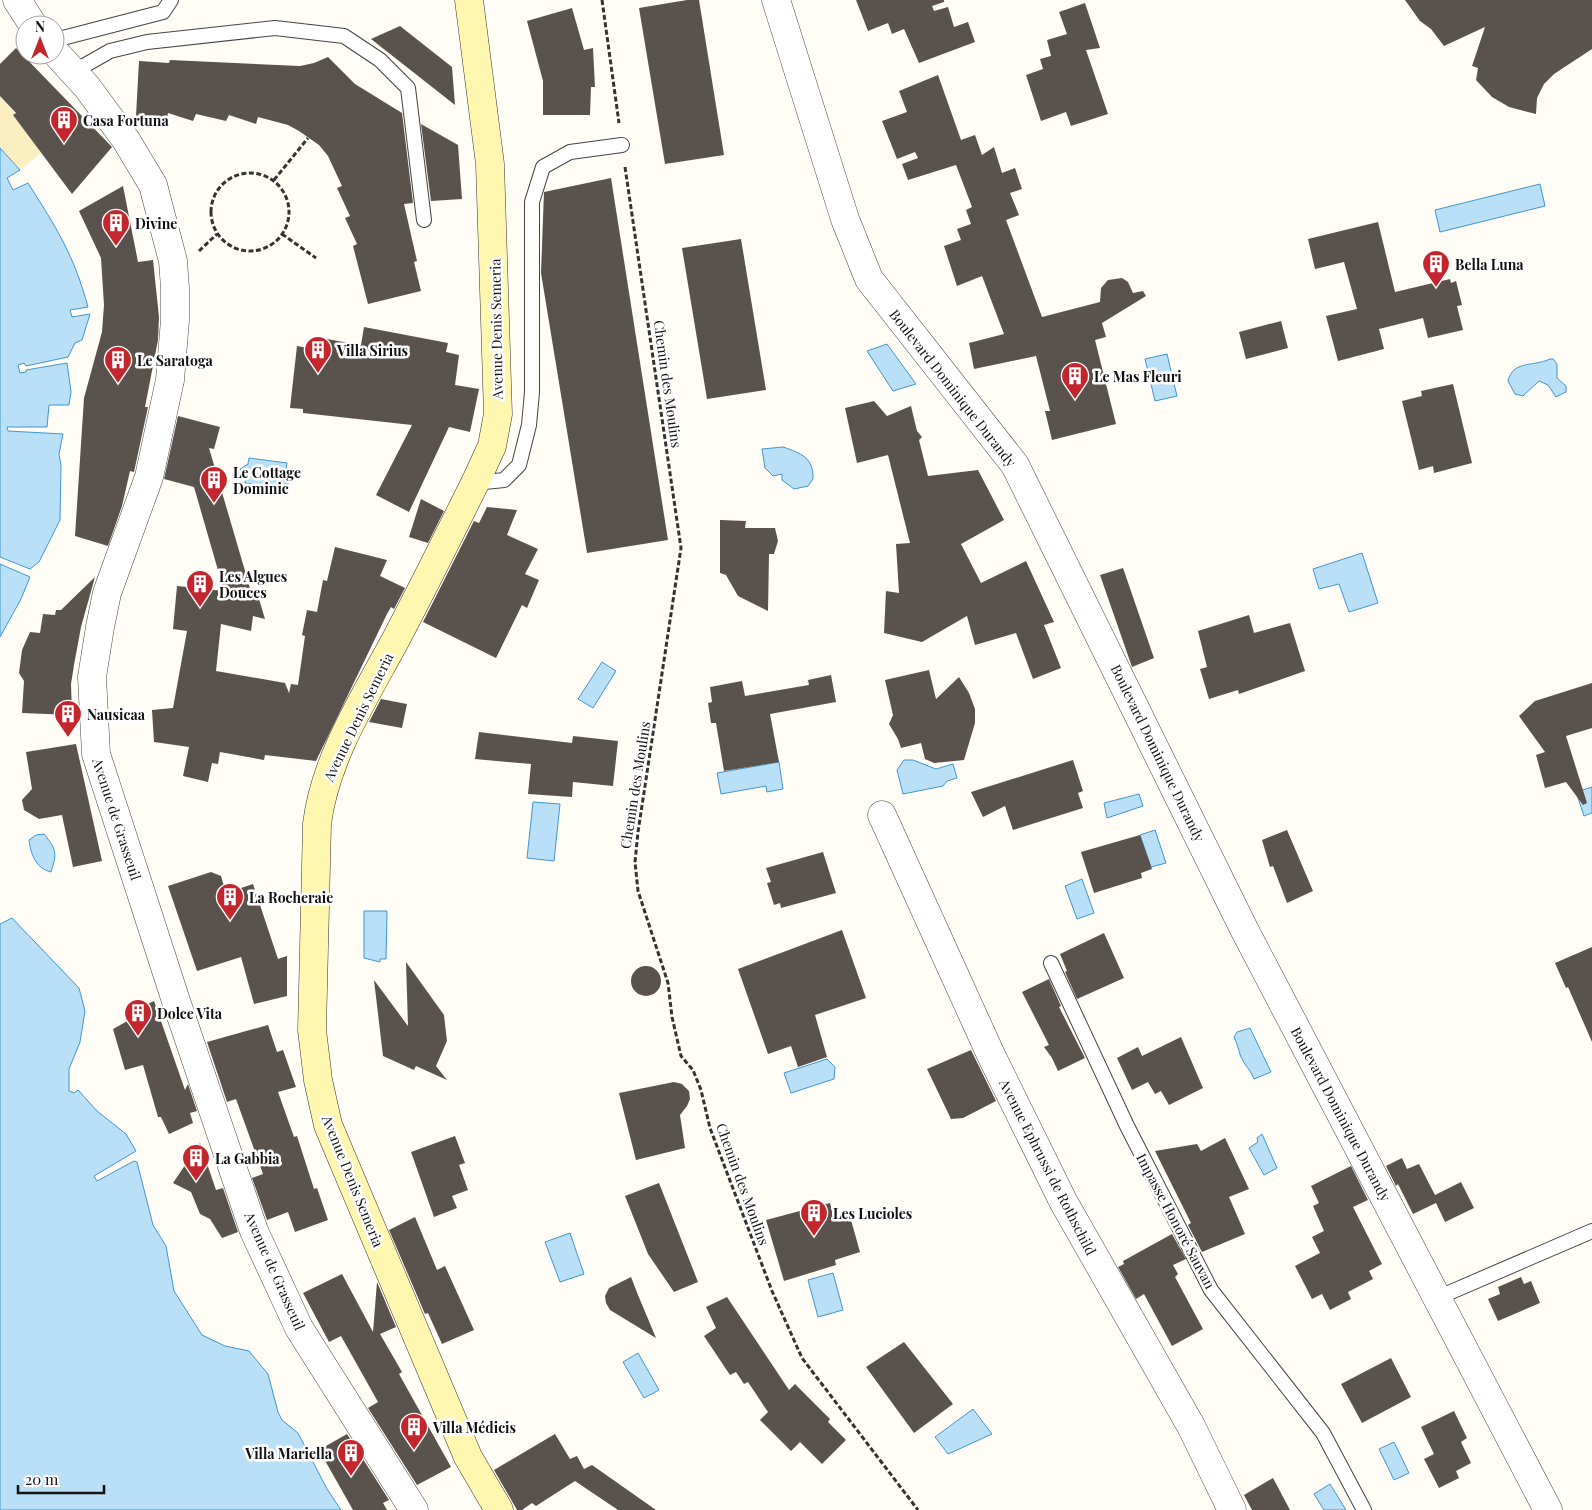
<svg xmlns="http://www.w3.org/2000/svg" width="1592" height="1510" viewBox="0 0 1592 1510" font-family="'Playfair Display',serif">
<rect width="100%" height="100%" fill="#fffdf5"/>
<!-- sand -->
<path fill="#fbeec1" d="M0 96 19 118 42 152 20 170 0 148Z"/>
<!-- water -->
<path fill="#b9e0f7" stroke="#3f96cf" d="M0 148 20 170 7 178 13 190 28 183C56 227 74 255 88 307L70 310 72 317 90 314 82 340 75 343 68 357 26 366 24 363 18 365 20 373 26 372V370L67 363 71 392 69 405H49L47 427H7L8 431 63 434 59 454 61 465 60 520 39 562 30 569 0 557Z
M1540 184 1545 206 1440 232 1435 210Z
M887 344 916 384 893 391 867 351Z
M1167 354 1177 396 1155 401 1145 359Z
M1550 359H1553L1557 364V378L1566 386V392L1556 397 1548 385 1539 381 1523 396 1515 394 1508 381C1513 360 1533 367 1550 359Z
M783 447C801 453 814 458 813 479L808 486 794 489 782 480V474L773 476 765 468 762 449Z
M249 458 287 463 286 470 292 476 290 483 284 484 283 488 245 483 246 476 240 469 248 464Z
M1362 553 1378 603 1349 612 1339 584 1319 589 1313 569Z
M0 564 30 577 21 599 0 637Z
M602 662 616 671 593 708 578 699Z
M904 760H913L936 769 953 764 957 778 947 781 943 786 903 794 897 770Z
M779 762 783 789 767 792 766 786 721 794 717 773Z
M1592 787V813L1584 816 1576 792Z
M1139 794 1143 806 1107 818 1104 803Z
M533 802 560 804 554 861 527 858Z
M1155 830 1166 863 1151 867 1140 835Z
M44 834C57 850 57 853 51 872 35 868 31 854 29 840L36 835Z
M1082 879 1094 913 1077 919 1065 886Z
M364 911H387L386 959H380V962L364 958Z
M12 918 79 988 85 1011 80 1042 69 1069V1091L74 1093 78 1090 97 1111 126 1134 136 1151 94 1176 97 1181 134 1161 137 1162 153 1225 166 1246 174 1291 202 1335 225 1346 249 1351 263 1368 268 1374 278 1412 282 1420 298 1433 327 1489 341 1510H0V924Z
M1250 1028 1271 1072 1254 1079C1251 1070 1244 1065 1241 1057 1238 1050 1238 1044 1234 1037L1237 1032Z
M827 1059 835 1067 834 1079 791 1093 784 1073Z
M1262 1134 1277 1168 1264 1175 1249 1148 1258 1142 1257 1138Z
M570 1233 584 1274 560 1282 545 1242Z
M833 1273 843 1310 818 1317 808 1280Z
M638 1353 659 1390 644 1398 623 1362Z
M973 1409 992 1434 948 1454 935 1437Z
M1394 1442 1409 1473 1394 1480 1379 1449Z
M1330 1484 1346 1510H1324L1314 1494Z"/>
<!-- building -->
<path fill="#5a524d" d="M687 0H699L724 155 665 164 639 8Z
M856 0H944V2L932 6 934 11 948 7 954 27 968 22 975 42 919 63 904 29 892 34 888 23 868 31Z
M1405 0H1592V49L1554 74 1544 84 1537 98 1536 114 1509 107 1492 97 1476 80 1478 68 1472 66 1485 27 1444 46 1431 29 1420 21Z
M1085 3 1100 48 1086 50 1108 114 1071 126 1066 112 1041 121 1026 75 1043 69 1040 59 1051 56 1047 40 1067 34 1059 12Z
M572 8 584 50 593 48 595 87H591L590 115H543V81L527 21Z
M400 26 452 67 455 105 371 39Z
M16 48 112 147 72 194 13 115 16 113 0 96V64Z
M328 57 355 84 402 113 413 203 404 204 417 261 414 262 421 291 368 304 353 246 357 244 345 218 350 216 337 188 342 186 328 156 319 145 299 131 288 125 258 117 256 124 229 115 226 121 196 114 193 121 168 113 167 118 136 116 139 61 169 63 170 60 300 66 314 63Z
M938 75 961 140 975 135 982 155 994 147 1002 173 1015 168 1022 189 1010 193 1019 215 1006 220 1042 317 1100 302 1101 288 1108 280 1122 278 1128 282 1133 293 1143 291 1146 296 1102 323 1106 337 1095 340 1116 424 1052 440 1045 411H1050L1036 356 974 369 969 343 1004 334 982 276 957 286 944 246 961 240 957 229 971 224 966 210 972 207 956 165 908 180 902 164 918 158 915 152 897 159 882 121 907 112 899 91Z
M421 124 458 145 462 199 431 201Z
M611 178 668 540 587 553 541 273 544 192Z
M123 186 138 262 153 260 159 317 158 340 145 407H148L134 472 130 471 122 506 108 546 75 536 84 398 102 332 104 305 101 258 79 211Z
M1378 222 1395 292 1450 279 1451 283 1456 281 1462 305 1457 306 1463 330 1428 338 1423 318 1379 329 1384 349 1338 361 1326 316 1357 309 1344 262 1315 269 1308 239Z
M741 239 766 390 707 399 682 248Z
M1281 321 1288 348 1246 359 1239 332Z
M364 327 448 343 446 352 459 355 455 385 479 389 470 432 449 427 409 512 376 495 412 425 303 413V409L290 408 297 346 313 349 315 337 361 345Z
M1453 384 1472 463 1434 473 1433 466 1419 470 1402 401 1422 396 1421 391Z
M874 401 887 416 911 406 917 431 922 437 919 440 928 476 978 470 1004 520 961 544 981 583 1026 561 1054 622 1044 625 1061 668 1033 679 1016 633 975 645 967 616 922 642 884 633 886 591 899 593 896 544 910 543 888 455 857 463 845 408Z
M178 416 220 427 214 449 209 448 250 588 256 589 265 619 253 616 251 631 221 624 216 671 285 683 289 693 291 684 298 685 305 636 302 635 307 610 317 612 323 580 327 581 335 547 387 560 380 576 405 588 394 609 391 607 387 614 316 761 265 755 264 760 220 752 218 764 212 763 208 782 183 776 189 747 154 742 152 710 173 708 187 631 173 629 177 586 224 591 194 487 164 479Z
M421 499 444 511 428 543 409 537Z
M487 507 517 510 507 535 538 549 525 574 539 580 527 608 522 605 496 658 423 622 474 521 479 523Z
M720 520 746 521 745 528H775L778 541 774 554H769L768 611 738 596 726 575 720 573Z
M1123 568 1154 658 1132 667 1100 575Z
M95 577 81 627 74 665 71 684 72 715 22 713 24 681 19 673 22 650 30 632 40 633 43 614 55 615 56 610H61Z
M1249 615 1254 633 1290 623 1305 671 1239 694 1238 690 1209 699 1200 669 1207 667 1198 631Z
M929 670 936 699 959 677 969 693 975 709V723L964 760 934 763 925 759 921 743 901 748 898 739 889 724 893 715 885 680Z
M831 675 836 702 770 714 779 762 724 771 716 723H711L708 703 712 702 710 687 742 681 745 696 809 685 808 680Z
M1592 683V728L1566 736 1587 803 1583 805 1566 782 1545 788 1536 755 1545 752 1519 716 1535 701Z
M381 699 407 704 402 728 369 722Z
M479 732 572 743 573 736 618 741 613 786 573 782 572 797 528 794 531 764 475 759Z
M76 744 102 861 73 867 62 815 39 819 24 810 22 800 32 789 26 752Z
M1073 760 1083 791 1078 793 1083 808 1013 830 1005 806 983 817 971 792Z
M1287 830 1313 891 1287 903 1273 866 1270 867 1262 840Z
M1140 835 1152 869 1141 873 1142 878 1094 893 1081 852Z
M823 852 836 893 781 908 780 903 774 905 767 883 771 882 766 868Z
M211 872 221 876 226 893 253 884 278 959 287 956V996L254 1004 241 957 197 971 168 886Z
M842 930 866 998 815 1015 827 1057 798 1067 791 1046 768 1054 738 969Z
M1104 933 1124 978 1077 999 1065 972 1067 971 1060 954Z
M1592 947V1042L1568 987 1566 988 1555 963Z
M406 962 444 1015 447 1041 436 1066 447 1080 416 1066 414 1070 383 1056 374 980 408 1026Z
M631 981a15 15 0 1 1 30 0a15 15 0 1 1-30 0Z
M1049 979 1061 1006 1059 1007 1085 1058 1058 1071 1052 1058 1044 1047 1049 1045 1022 992Z
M154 1001 185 1090 188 1084 197 1111 190 1113 193 1123 169 1134 161 1117H158L143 1065 125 1070 113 1029 133 1018 131 1012Z
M268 1025 277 1052 283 1050 296 1087 278 1092 294 1137 297 1136 314 1189 317 1188 328 1220 295 1232 288 1212 267 1220 252 1178 263 1174 236 1099 227 1102 207 1042Z
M1181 1037 1203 1088 1169 1105 1161 1091 1155 1094 1148 1082 1132 1090 1117 1058 1138 1047 1142 1056Z
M971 1050 996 1101 963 1118 951 1119 927 1069Z
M674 1082 682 1084 689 1091 690 1099 687 1106 680 1115 685 1148 636 1160 619 1093Z
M455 1136 465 1163 459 1165 468 1190 452 1196 457 1208 434 1217 411 1152Z
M1225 1138 1249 1189 1229 1197 1245 1234 1202 1252 1188 1225 1191 1223 1155 1151 1197 1144 1201 1151Z
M200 1143 216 1190 223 1188 238 1232 222 1238 210 1219 200 1214 191 1192 173 1183Z
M1402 1158 1407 1169 1419 1164 1435 1195 1461 1182 1474 1208 1445 1222 1436 1203 1413 1214 1398 1184 1396 1186 1386 1166Z
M1351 1166 1368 1200 1353 1207 1382 1264 1369 1271 1373 1279 1348 1292 1351 1299 1330 1310 1322 1294 1312 1299 1295 1266 1320 1253 1312 1237 1324 1231 1313 1206 1319 1203 1311 1186Z
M659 1183 698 1282 674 1292 648 1254 625 1196Z
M830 1203 834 1218 849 1213 860 1252 835 1260 836 1265 784 1281 766 1220Z
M415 1217 437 1270 445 1266 474 1330 442 1344 428 1313 425 1314 389 1230Z
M1172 1234 1186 1259 1173 1265 1178 1274 1175 1277 1203 1329 1172 1346 1144 1294 1136 1299 1118 1267 1124 1264 1123 1261Z
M342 1274 373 1332 377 1282 396 1327 380 1334 402 1372 399 1374 451 1467 417 1485 368 1408 378 1402 341 1336 329 1342 303 1293Z
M631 1277 638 1295 656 1338 610 1310 606 1303 605 1296 609 1288Z
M1521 1277 1524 1284 1531 1281 1540 1303 1498 1321 1488 1299 1500 1294 1498 1287Z
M727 1297 789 1390 795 1384 830 1419 828 1422 846 1440 822 1464 800 1442 791 1451 760 1420 768 1412 748 1382 744 1384 736 1372 730 1375 704 1336 716 1328 706 1307Z
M904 1342 953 1404 914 1433 866 1367Z
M1391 1358 1411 1397 1362 1423 1341 1384Z
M1454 1411 1467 1438 1461 1442 1471 1463 1456 1471 1459 1478 1439 1488 1424 1459 1434 1454 1421 1427Z
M347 1434 389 1500 383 1503 387 1510H353L319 1450Z
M555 1434 570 1459 577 1456 584 1469 592 1465 656 1510H618L575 1481 536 1506 532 1503 522 1510H517L494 1470Z
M1273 1478 1290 1510H1252L1244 1495Z"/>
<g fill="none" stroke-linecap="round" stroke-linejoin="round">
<defs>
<path id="service" d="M55 40 163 12 171 0
M73 72 110 51 147 42 275 28 344 36 380 60 408 88 424 220
M475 483 504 480 519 465 529 425 532 392V202L543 167 570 152 622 145
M1051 963 1127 1126 1211 1290 1323 1433 1364 1510
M1437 1298 1592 1231"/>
<path id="minor" d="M776 0 845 219 869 279 1015 465 1244 929 1548 1510
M882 815 991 1055 1063 1201 1191 1426 1232 1510"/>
<path id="tertiary" d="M17 0 33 25
M55 52 87 87 126 140 153 185 173 261 175 288V320L170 380 149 477 107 593 100 627 92 677 96 754 176 1001 254 1231 299 1328 414 1510"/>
<path id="secondary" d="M469 0 490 164 498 414 492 446 475 483C449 535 423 588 396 639 365 697 325 758 317 824L312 1030 318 1080 328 1125 468 1457 499 1510"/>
</defs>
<!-- service casing -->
<use href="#service" stroke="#444" stroke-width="16"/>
<!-- minor casing -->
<use href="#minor" stroke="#444" stroke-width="29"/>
<!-- tertiary casing -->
<use href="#tertiary" stroke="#444" stroke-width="29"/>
<!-- secondary casing -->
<use href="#secondary" stroke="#333" stroke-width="29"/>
<!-- path -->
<path stroke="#333" stroke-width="3" stroke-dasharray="5 2.5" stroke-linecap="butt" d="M602 0 619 123
M625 167 681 548 638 832 635 862 638 891 668 983 672 1017 681 1056 693 1070 701 1090 710 1128 772 1291 802 1358 918 1510
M211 212a39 39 0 1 1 78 0a39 39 0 1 1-78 0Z
M274 180 308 138
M282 234 316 258
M199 251 217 234"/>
<!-- service -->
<use href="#service" stroke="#fff" stroke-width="14"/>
<!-- minor -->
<use href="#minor" stroke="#fff" stroke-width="28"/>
<!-- tertiary -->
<use href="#tertiary" stroke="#fff" stroke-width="28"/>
<!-- secondary -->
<use href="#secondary" stroke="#fff6b0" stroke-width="28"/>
</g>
<!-- icons -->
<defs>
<symbol id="building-pin" viewBox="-11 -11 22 30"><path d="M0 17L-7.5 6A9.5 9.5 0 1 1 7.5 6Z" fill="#c4262e" stroke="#fff"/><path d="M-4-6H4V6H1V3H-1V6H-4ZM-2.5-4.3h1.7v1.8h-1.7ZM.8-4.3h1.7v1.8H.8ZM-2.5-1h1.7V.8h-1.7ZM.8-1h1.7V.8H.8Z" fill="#fff"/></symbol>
</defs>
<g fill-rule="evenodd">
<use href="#building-pin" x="48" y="104" width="32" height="43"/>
<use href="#building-pin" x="100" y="207" width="32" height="43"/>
<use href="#building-pin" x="1420" y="248" width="32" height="43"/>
<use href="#building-pin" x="302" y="334" width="32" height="43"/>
<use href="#building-pin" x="102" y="344" width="32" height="43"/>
<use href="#building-pin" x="1059" y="360" width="32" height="43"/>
<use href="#building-pin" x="198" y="464" width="32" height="43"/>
<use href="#building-pin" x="184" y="568" width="32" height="43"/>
<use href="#building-pin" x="52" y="698" width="32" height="43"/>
<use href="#building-pin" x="214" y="881" width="32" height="43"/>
<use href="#building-pin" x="122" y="997" width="32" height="43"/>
<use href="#building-pin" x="180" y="1142" width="32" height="43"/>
<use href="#building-pin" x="798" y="1197" width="32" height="43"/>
<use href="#building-pin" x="398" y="1411" width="32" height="43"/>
<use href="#building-pin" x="335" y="1437" width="32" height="43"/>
</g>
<g text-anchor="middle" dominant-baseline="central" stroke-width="5" stroke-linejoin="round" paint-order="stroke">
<!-- poi labels -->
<g font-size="14" font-weight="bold" fill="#111" stroke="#fff" text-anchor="start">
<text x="83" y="120">Casa Fortuna</text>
<text x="135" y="223">Divine</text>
<text x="1455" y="264">Bella Luna</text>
<text x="337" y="350">Villa Sirius</text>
<text x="137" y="360">Le Saratoga</text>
<text x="1094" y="376">Le Mas Fleuri</text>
<text x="233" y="472">Le Cottage<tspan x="233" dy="16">Dominic</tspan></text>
<text x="219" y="576">Les Algues<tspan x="219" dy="16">Douces</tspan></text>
<text x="87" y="714">Nausicaa</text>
<text x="249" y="897">La Rocheraie</text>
<text x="157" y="1013">Dolce Vita</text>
<text x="215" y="1158">La Gabbia</text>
<text x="833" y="1213">Les Lucioles</text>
<text x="433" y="1427">Villa Médicis</text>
<text x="332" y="1453" text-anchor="end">Villa Mariella</text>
</g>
<!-- street labels -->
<g font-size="14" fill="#111" stroke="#fff">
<text transform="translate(496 329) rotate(-91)">Avenue Denis Semeria</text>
<text transform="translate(668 384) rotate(82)">Chemin des Moulins</text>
<text transform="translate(953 388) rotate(52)">Boulevard Dominique Durandy</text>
<text transform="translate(358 717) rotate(-64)">Avenue Denis Semeria</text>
<text transform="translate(1158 753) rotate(64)">Boulevard Dominique Durandy</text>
<text transform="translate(635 785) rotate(-81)">Chemin des Moulins</text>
<text transform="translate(117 819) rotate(72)">Avenue de Grasseuil</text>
<text transform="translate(1341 1114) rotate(62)">Boulevard Dominique Durandy</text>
<text transform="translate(1048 1167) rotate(63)">Avenue Ephrussi de Rothschild</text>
<text transform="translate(353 1181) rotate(68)">Avenue Denis Semeria</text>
<text transform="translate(743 1184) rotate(70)">Chemin des Moulins</text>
<text transform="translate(1176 1221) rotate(62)">Impasse Honoré Sauvan</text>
<text transform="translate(275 1271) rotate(66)">Avenue de Grasseuil</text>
</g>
</g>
<!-- north arrow -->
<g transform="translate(40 40)"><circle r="24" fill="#ffffff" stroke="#a0a0a0"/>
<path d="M0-4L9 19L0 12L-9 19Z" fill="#c4262e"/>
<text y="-8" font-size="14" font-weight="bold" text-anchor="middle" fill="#111111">N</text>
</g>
<!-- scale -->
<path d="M18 1485v8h86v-8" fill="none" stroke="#111111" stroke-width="2.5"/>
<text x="25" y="1485" font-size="15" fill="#111111" stroke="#ffffff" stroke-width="4" paint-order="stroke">20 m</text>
</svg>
